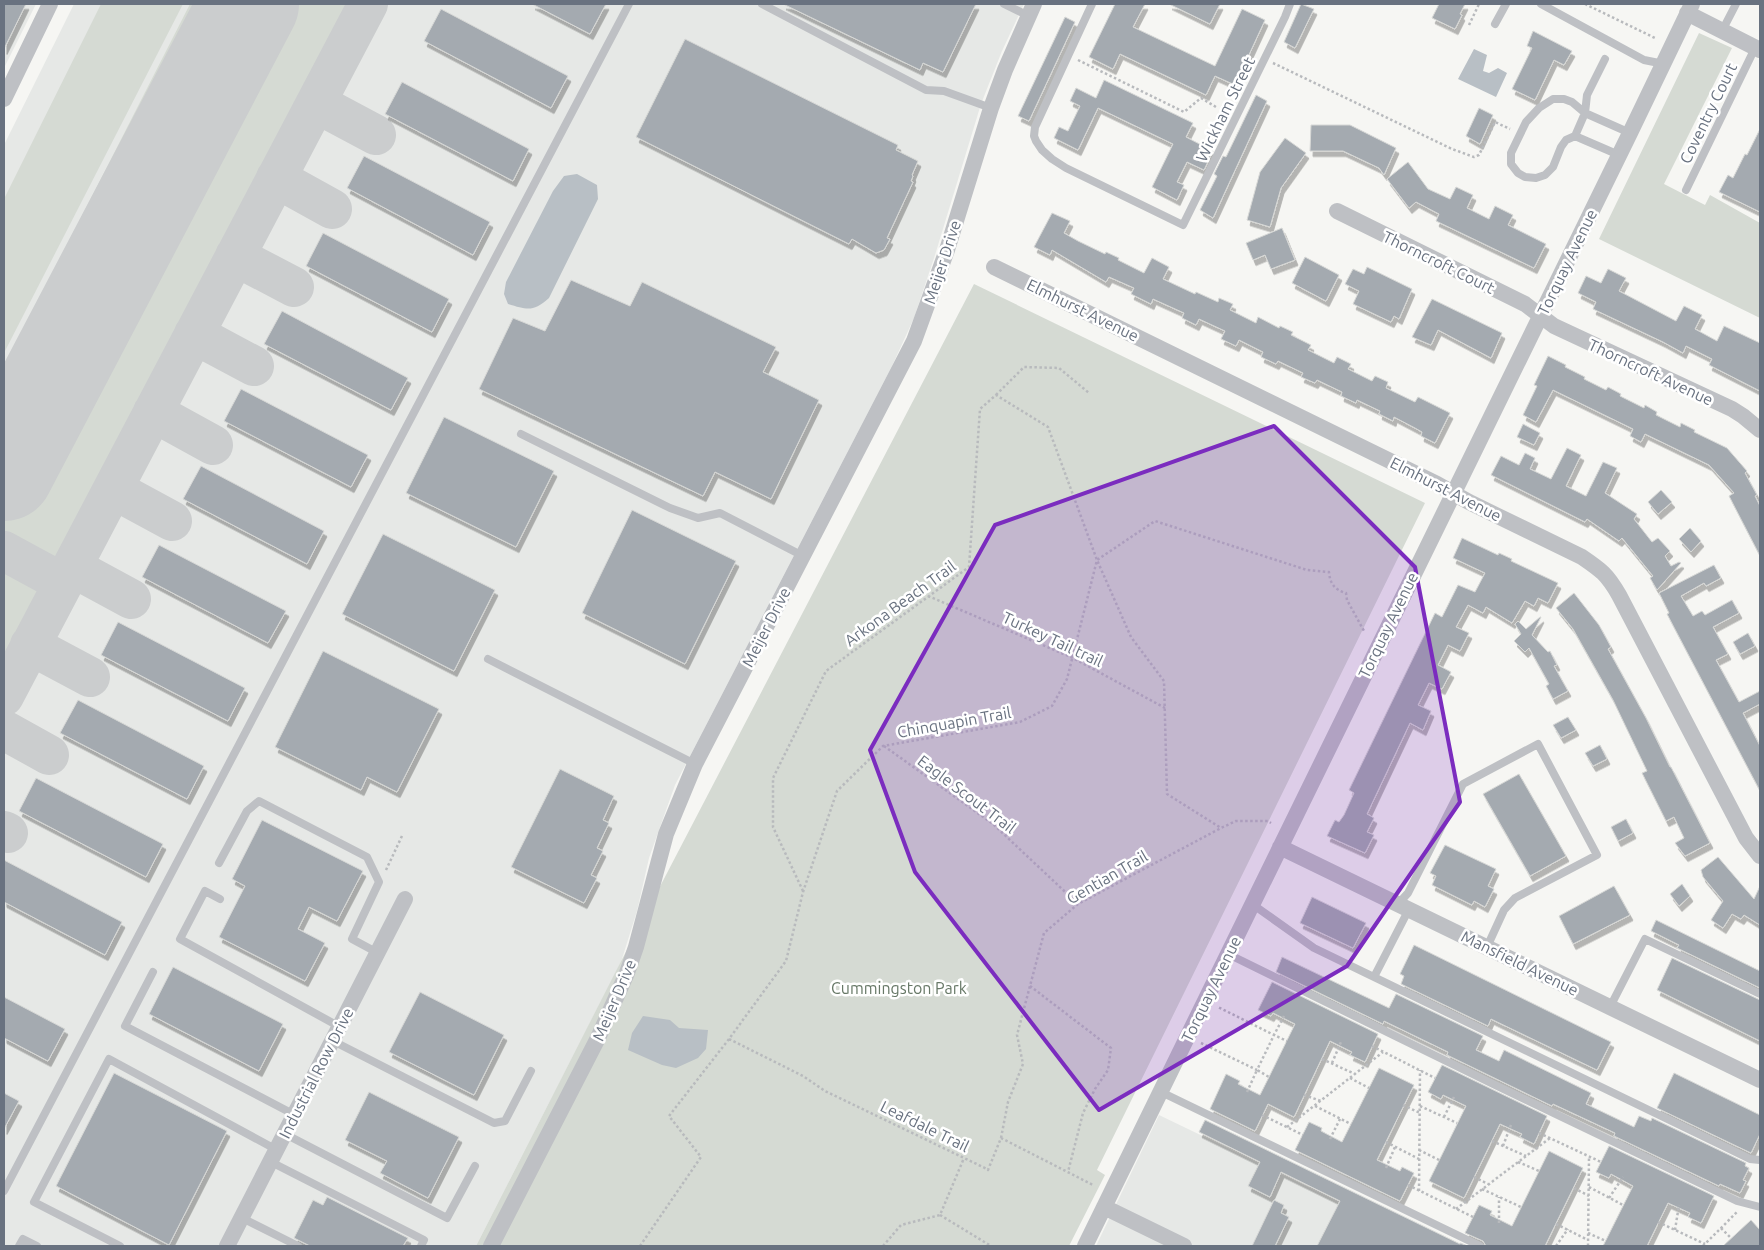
<svg xmlns="http://www.w3.org/2000/svg" width="1764" height="1250" viewBox="0 0 1764 1250" font-family="Ubuntu,sans-serif">
<defs>
<filter id="shadow"><feDropShadow dx="3" dy="5.5" stdDeviation="0" flood-color="#0004"/></filter>
</defs>
<rect width="100%" height="100%" fill="#f6f6f3"/>
<!-- built -->
<path fill="#e6e8e6" d="M4 4H36L4 68Z
M74 4H1024L1002 51 981 104 935 255 914 318 892 366 675 785 649 858 637 911 621 962 476 1246H4V145Z
M1159 1115 1430 1246H1096Z"/>
<!-- green -->
<path fill="#d5dad3" d="M101 4H183L4 353V199Z
M190 4H221L4 418V369Z
M272 4H358L80 533 57 563 24 552 4 538V514Z
M1699 33 1732 48 1664 184 1705 205 1710 195 1760 223V318L1599 239Z
M974 284 1425 503 1097 1170 1105 1175 1069 1246H476L617 969Z
M4 563 18 569 44 589 33 623 4 677Z"/>
<!-- water -->
<path fill="#b8bfc5" d="M1474 49 1487 55 1483 71 1489 73 1498 68 1507 73 1496 97 1458 79Z
M577 174 597 185 598 199 549 298C533 312 528 310 508 304L504 294 506 282 553 191 564 176Z
M643 1016 670 1020 679 1028 708 1030 706 1049 698 1058 676 1068 662 1065 628 1050 632 1033Z"/>
<g fill="none" stroke-linecap="round" stroke-linejoin="round">
<!-- taxiway -->
<path stroke="#cbcdce" stroke-width="40" d="M316 103 376 135
M276 178 332 209
M235 256 294 287
M194 334 254 366
M153 412 213 445
M113 489 172 521
M4 551 63 583
M72 567 131 599
M30 645 90 677
M4 696 368 4
M4 730 49 755
M4 831 8 833"/>
<!-- runway -->
<path stroke="#cbcdce" stroke-width="100" d="M4 471 249 4"/>
</g>
<!-- building -->
<path fill="#a4aab0" stroke="#d7d8d6" filter="url(#shadow)" d="M4 4H26L4 49Z
M532 4H606L590 34Z
M783 4H976L943 72 923 63 920 70Z
M1115 4H1145L1133 27 1215 66 1242 9 1265 20 1235 85 1215 76 1206 95 1120 54 1113 69 1089 57Z
M1169 4H1220L1210 24Z
M1301 4 1314 9 1295 48 1284 42Z
M1439 4H1465L1460 14 1462 15 1455 29 1432 18Z
M441 9 568 76 551 108 424 41Z
M1065 17 1075 22 1029 121 1018 116Z
M1533 31 1572 51 1564 65 1554 60 1535 100 1512 89 1532 48 1527 46Z
M685 39 898 145 896 150 918 161 912 175 913 176 911 181 913 182 887 238 890 239 884 250 876 253 852 239 849 244 636 137Z
M1104 80 1193 123 1186 137 1213 151 1204 170 1187 162 1177 182 1184 185 1177 200 1152 187 1173 144 1098 108 1078 150 1054 138 1059 127 1068 131 1080 106 1070 101 1076 88 1096 98Z
M402 82 529 149 513 181 385 114Z
M1256 95 1267 101 1213 218 1200 210 1217 176 1214 174 1223 156 1226 157Z
M1479 108 1493 115 1480 144 1466 136Z
M1311 125H1350L1396 148 1384 175 1379 168 1343 151H1310Z
M1760 129V212L1719 192 1728 175 1733 178 1745 154 1747 155Z
M1285 138 1306 153 1281 188 1270 227 1247 220 1260 172Z
M364 156 490 222 473 255 347 188Z
M1408 162 1428 189 1450 199 1456 187 1473 195 1467 208 1489 219 1495 206 1513 215 1508 225 1546 244 1534 268 1436 221 1439 214 1416 202 1409 208 1387 179Z
M1052 213 1070 221 1064 233 1078 241 1105 254 1106 252 1119 258 1118 260 1144 273 1152 258 1169 267 1163 279 1195 294 1196 292 1218 302 1219 298 1233 304 1230 310 1256 323 1258 317 1279 328 1280 326 1293 332 1291 335 1311 345 1308 350 1334 363 1337 357 1351 364 1348 369 1372 381 1375 376 1388 382 1386 388 1415 402 1418 397 1450 413 1435 443 1421 436 1422 432 1415 428 1394 417 1393 421 1379 414 1380 411 1357 400 1356 403 1341 396 1342 392 1317 380 1315 383 1301 377 1303 373 1278 361 1276 364 1261 357 1263 352 1239 340 1236 346 1221 339 1225 331 1199 319 1196 325 1182 318 1184 313 1153 299 1151 304 1131 294 1134 288 1109 277 1106 282 1052 250 1050 255 1034 247Z
M1282 228 1295 260 1271 269 1265 255 1253 260 1246 243Z
M323 233 449 299 432 332 306 266Z
M1305 257 1339 275 1326 301 1292 283Z
M1367 267 1412 289 1399 319 1394 316 1391 322 1353 304 1359 291 1345 284 1353 269 1364 274Z
M1608 269 1626 278 1619 291 1676 321 1684 306 1702 315 1695 329 1717 341 1724 326 1760 343V391L1709 365 1712 359 1686 346 1683 353 1663 342 1593 309 1596 302 1578 293 1586 276 1601 283Z
M571 280 630 306 642 282 776 347 763 372 819 400 771 499 715 472 703 496 479 389 513 318 545 331Z
M1432 299 1502 333 1491 358 1438 330 1431 345 1412 337Z
M282 311 408 378 391 410 264 344Z
M1548 356 1566 365 1565 367 1585 377 1584 379 1606 390 1608 387 1621 394 1620 396 1644 408 1645 405 1657 412 1656 415 1680 427 1681 423 1695 430 1694 432 1727 448 1747 471 1745 473 1757 495 1755 496 1760 506V556L1729 496 1734 493 1709 465 1645 434 1641 442 1630 436 1633 429 1553 390 1536 422 1523 415 1537 386 1534 385Z
M241 389 368 455 351 487 224 421Z
M444 417 554 471 516 547 406 493Z
M1523 424 1540 433 1534 445 1517 437Z
M1567 448 1581 455 1566 486 1586 496 1603 462 1617 468 1605 493 1637 514 1634 519 1652 542 1658 538 1670 551 1665 556 1671 566 1679 562 1681 563 1657 590 1650 578 1653 576 1622 538 1619 541 1587 519 1585 522 1491 475 1501 456 1519 465 1525 453 1535 458 1530 469 1551 479Z
M201 466 324 531 307 564 183 499Z
M1661 490 1672 502 1658 514 1648 502Z
M632 510 736 561 685 664 582 613Z
M1690 528 1701 541 1691 552 1679 539Z
M383 534 495 590 454 671 342 614Z
M1462 538 1498 555 1499 553 1512 559 1511 561 1558 583 1548 603 1538 598 1534 606 1525 601 1512 623 1486 607 1483 613 1468 605 1456 627 1469 633 1460 651 1448 645 1438 665 1451 672 1442 689 1429 683 1418 705 1431 711 1423 730 1410 723 1367 814 1374 818 1367 832 1374 835 1365 853 1327 836 1335 820 1339 822 1344 815 1354 793 1349 790 1435 613 1442 617 1458 585 1475 592 1485 573 1453 558Z
M159 545 286 611 268 643 142 577Z
M1714 565 1721 578 1706 586 1704 583 1681 596 1693 616 1702 611 1705 615 1732 600 1739 613 1713 627 1728 654 1716 660 1739 702 1760 691V704L1743 713 1760 746V791L1667 614 1669 613 1659 593Z
M1574 593 1599 625 1611 647 1608 649 1646 718 1670 767H1671L1710 843 1685 856 1675 843 1684 838 1674 817 1666 821 1642 773 1647 771 1613 700 1573 629 1556 608Z
M1540 617H1541L1532 635 1548 652 1550 651 1557 665 1554 666 1568 691 1553 699 1546 686 1549 684 1529 648 1525 652 1514 641 1521 634 1515 624 1518 621 1526 629Z
M118 622 245 688 228 721 101 655Z
M1748 633 1755 646 1740 654 1733 642Z
M323 651 439 709 397 792 367 777 361 790 275 747Z
M78 700 204 766 187 799 60 733Z
M1568 717 1576 730 1561 738 1553 725Z
M1600 745 1607 759 1593 766 1585 753Z
M560 769 614 796 603 820 609 823 597 848 603 851 591 875 597 878 584 903 511 867Z
M1519 774 1566 856 1530 876 1483 794Z
M36 778 163 844 146 877 19 811Z
M1626 819 1633 833 1618 841 1611 827Z
M262 820 363 871 337 921 309 907 298 929 325 943 305 981 219 937 245 886 232 879Z
M1445 845 1496 869 1488 886 1494 889 1485 907 1474 901 1472 905 1432 885 1436 876 1430 873Z
M1718 857 1754 899 1760 886V925L1744 915 1741 919 1732 914 1723 928 1711 920 1723 901 1703 877 1701 870Z
M4 860 122 922 105 955 4 902Z
M1682 884 1690 896 1679 906 1670 894Z
M1614 886 1630 915 1573 944 1559 916Z
M1312 897 1366 923 1353 948 1300 923Z
M1656 920 1760 971V988L1677 948 1679 945 1651 931Z
M1414 945 1611 1042 1597 1070 1493 1020 1491 1019 1488 1026 1401 984 1404 976 1400 974Z
M1282 957 1389 1008 1396 994 1483 1036 1476 1050 1499 1061 1504 1050 1591 1093 1586 1104 1634 1127 1639 1116 1651 1121 1652 1118 1746 1163 1745 1166 1749 1168 1743 1180 1746 1181 1740 1193 1720 1184 1719 1186 1614 1136 1615 1133 1553 1104 1552 1106 1447 1055 1448 1052 1384 1021 1383 1024 1276 972Z
M1672 958 1760 1000V1041L1657 990Z
M173 967 283 1024 259 1071 149 1014Z
M1272 982 1378 1034 1365 1062 1350 1055 1352 1052 1330 1041 1294 1117 1268 1104 1255 1131 1210 1109 1226 1074 1240 1081 1238 1084 1260 1095 1269 1077 1295 1024 1273 1013 1271 1016 1258 1010Z
M420 992 504 1035 474 1095 389 1052Z
M4 997 65 1029 48 1061 4 1038Z
M1442 1065 1547 1116 1534 1144 1520 1137 1522 1134 1500 1124 1464 1198 1429 1181 1466 1106 1443 1095 1441 1099 1428 1092Z
M1379 1068 1414 1085 1377 1160 1400 1171 1402 1167 1414 1173 1400 1201 1295 1150 1309 1122 1322 1128 1321 1131 1342 1142Z
M114 1073 227 1131 169 1245 56 1186Z
M1674 1073 1760 1115V1134L1751 1153 1657 1108Z
M369 1092 459 1137 428 1198 380 1173 387 1161 345 1140Z
M4 1093 19 1101 4 1129Z
M1205 1120 1460 1244V1243L1468 1246H1317L1340 1201 1281 1172 1270 1197 1248 1186 1260 1162 1199 1132Z
M1609 1146 1714 1196 1701 1223 1688 1217 1690 1213 1668 1203 1647 1246H1603L1633 1186 1611 1174 1609 1178 1596 1172Z
M1549 1151 1583 1168 1545 1246H1486L1483 1241 1465 1233 1479 1205 1492 1211 1490 1215 1512 1226Z
M327 1197 408 1238 403 1246H310L294 1238 313 1200 323 1205Z
M1274 1200 1284 1205 1281 1213 1289 1217 1275 1246H1252Z
M1751 1220 1760 1230V1246H1723Z"/>
<g fill="none" stroke-linecap="round" stroke-linejoin="round">
<!-- path -->
<path stroke="#b8babd" stroke-width="2.5" stroke-dasharray="2.5 2.5" stroke-linecap="butt" d="M1585 4 1655 38
M1469 25 1479 4
M1078 60 1184 112 1201 98 1216 107
M1273 63 1452 149 1474 157 1479 155 1495 122 1510 129
M996 395 1024 367 1059 368 1089 393
M928 596 1073 658 1165 708
M884 746 993 824 1078 904
M386 870 402 836
M803 891 773 827V778L826 671 969 567 980 409 996 395 1048 427 1097 560 1131 637 1164 681 1167 794 1221 828
M1030 986 1111 1048 1108 1070 1095 1089 1083 1113 1068 1172
M1284 1016 1274 1035 1287 1041
M729 1039 803 1076 825 1091 987 1169 988 1170 1001 1138 1093 1185
M1201 1043 1257 1070 1274 1035 1218 1007
M1372 1046 1435 1078
M1322 1059 1355 1074
M1332 1063 1341 1042
M1350 1078 1369 1088
M1247 1092 1257 1070 1269 1077
M1304 1095 1321 1101
M1403 1105 1420 1113
M1315 1106 1351 1124
M1420 1106 1457 1123
M1262 1115 1303 1135
M1444 1117 1454 1097
M1287 1127 1383 1052
M1539 1133 1601 1162
M1001 1138 1008 1102 1023 1064 1017 1035 1044 933 1078 904 1221 828 1236 821H1268L1271 823
M1330 1139 1340 1119
M1492 1141 1526 1156
M1386 1142 1419 1159
M1503 1146 1511 1125
M1419 1150 1439 1160
M1518 1162 1539 1171
M1386 1168 1395 1147
M1474 1177 1488 1184
M1408 1185 1473 1217
M1589 1187 1623 1205
M1574 1188 1589 1196
M1482 1189 1521 1207
M1419 1191 1420 1070
M1609 1198 1623 1177
M1456 1209 1550 1138
M940 1215 991 1246
M1658 1222 1705 1244
M1499 1223V1197
M1556 1224 1588 1240
M1721 1228 1731 1238
M1675 1230 1679 1205
M1588 1233 1606 1241
M640 1246 701 1157 669 1116 729 1039 786 961 803 892 837 791 883 746 1020 722 1052 706 1067 679 1097 560 1155 521 1307 570 1329 572C1330 584 1335 590 1346 593L1347 600 1364 631
M883 1246 901 1225 940 1215 964 1158
M1556 1246 1568 1229
M1588 1246 1589 1157
M1703 1246 1737 1212"/>
<!-- service -->
<path stroke="#bec0c4" stroke-width="8" d="M762 4 926 90 944 91 991 108
M1004 4 1029 16
M1092 4 1035 127 1034 136 1036 141 1042 150 1052 159 1066 168 1183 225 1285 17 1290 4
M1541 4 1644 60 1664 64
M1495 24 1506 4
M1722 31 1736 4
M1605 59 1587 95 1585 113 1575 136 1566 140 1561 147 1553 167 1545 175 1536 178 1525 177 1518 173 1511 164V153L1526 122 1539 108 1553 99H1564L1572 102 1585 113 1630 133
M1575 136 1619 155
M1686 190 1755 48
M521 434 670 508 698 518 720 513 803 556
M488 659 695 764
M219 863 247 811 259 801 367 857 379 882 352 939 378 953
M220 899 205 891 180 939 340 1027
M1252 904 1314 948 1750 1159 1760 1160
M1398 904 1408 893 1463 784 1538 744 1597 855 1515 898 1504 910 1487 947
M1228 954 1493 1084 1737 1201 1760 1207
M153 972 125 1026 295 1115
M1374 977 1409 909
M1610 1007 1645 939 1760 994
M333 1041 494 1123 505 1121 531 1071
M1161 1092 1480 1246
M285 1134 447 1218 475 1166
M271 1162 424 1240 421 1246
M4 1191 629 4
M242 1218 298 1246
M19 1246 23 1239 37 1246
M120 1246 34 1202 109 1059 277 1150"/>
<!-- minor -->
<path stroke="#bec0c4" stroke-width="16" d="M1687 13 1760 50
M4 99 50 4
M1337 211 1525 304 1554 326 1732 409 1743 416 1760 430
M994 267 1437 484 1469 502 1582 557C1601 570 1607 574 1619 595L1746 838 1760 856
M1280 847 1760 1080
M1104 1207 1184 1246
M227 1246 405 899
M491 1246 598 1038 627 973 636 947 666 834 695 764 914 341 947 250 991 108 1005 70 1034 4
M1085 1246 1630 133 1692 4"/>
</g>
<!-- marked area -->
<path fill="#7b2cbf" fill-opacity="0.2" stroke="#7b2cbf" stroke-width="4" stroke-linejoin="round" d="M1274 426 1415 567 1460 802 1347 966 1099 1110 915 872 870 750 995 525Z"/>
<g text-anchor="middle" dominant-baseline="central" stroke-width="5" stroke-linejoin="round" paint-order="stroke">
<!-- street labels -->
<g font-size="16" fill="#697280" stroke="#fff">
<text transform="translate(1225 109) rotate(-64)">Wickham Street</text>
<text transform="translate(1708 113) rotate(-64)">Coventry Court</text>
<text transform="translate(942 262) rotate(-72)">Meijer Drive</text>
<text transform="translate(1439 262) rotate(26)">Thorncroft Court</text>
<text transform="translate(1567 262) rotate(-64)">Torquay Avenue</text>
<text transform="translate(1083 310) rotate(26)">Elmhurst Avenue</text>
<text transform="translate(1651 372) rotate(25)">Thorncroft Avenue</text>
<text transform="translate(1446 489) rotate(27)">Elmhurst Avenue</text>
<text transform="translate(900 603) rotate(-36)">Arkona Beach Trail</text>
<text transform="translate(1388 625) rotate(-64)">Torquay Avenue</text>
<text transform="translate(766 627) rotate(-63)">Meijer Drive</text>
<text transform="translate(1053 639) rotate(25)">Turkey Tail trail</text>
<text transform="translate(954 722) rotate(-10)">Chinquapin Trail</text>
<text transform="translate(967 794) rotate(37)">Eagle Scout Trail</text>
<text transform="translate(1107 877) rotate(-30)">Gentian Trail</text>
<text transform="translate(1520 963) rotate(26)">Mansfield Avenue</text>
<text transform="translate(1211 989) rotate(-64)">Torquay Avenue</text>
<text transform="translate(614 1000) rotate(-67)">Meijer Drive</text>
<text transform="translate(316 1073) rotate(-63)">Industrial Row Drive</text>
<text transform="translate(925 1126) rotate(26)">Leafdale Trail</text>
</g>
<!-- park labels -->
<g font-size="16" fill="#677867" stroke="#fff">
<text x="899" y="988">Cummingston Park</text>
</g>
</g>
<!-- border -->
<rect width="1764" height="1250" fill="none" stroke="#697280" stroke-width="10"/>
</svg>
